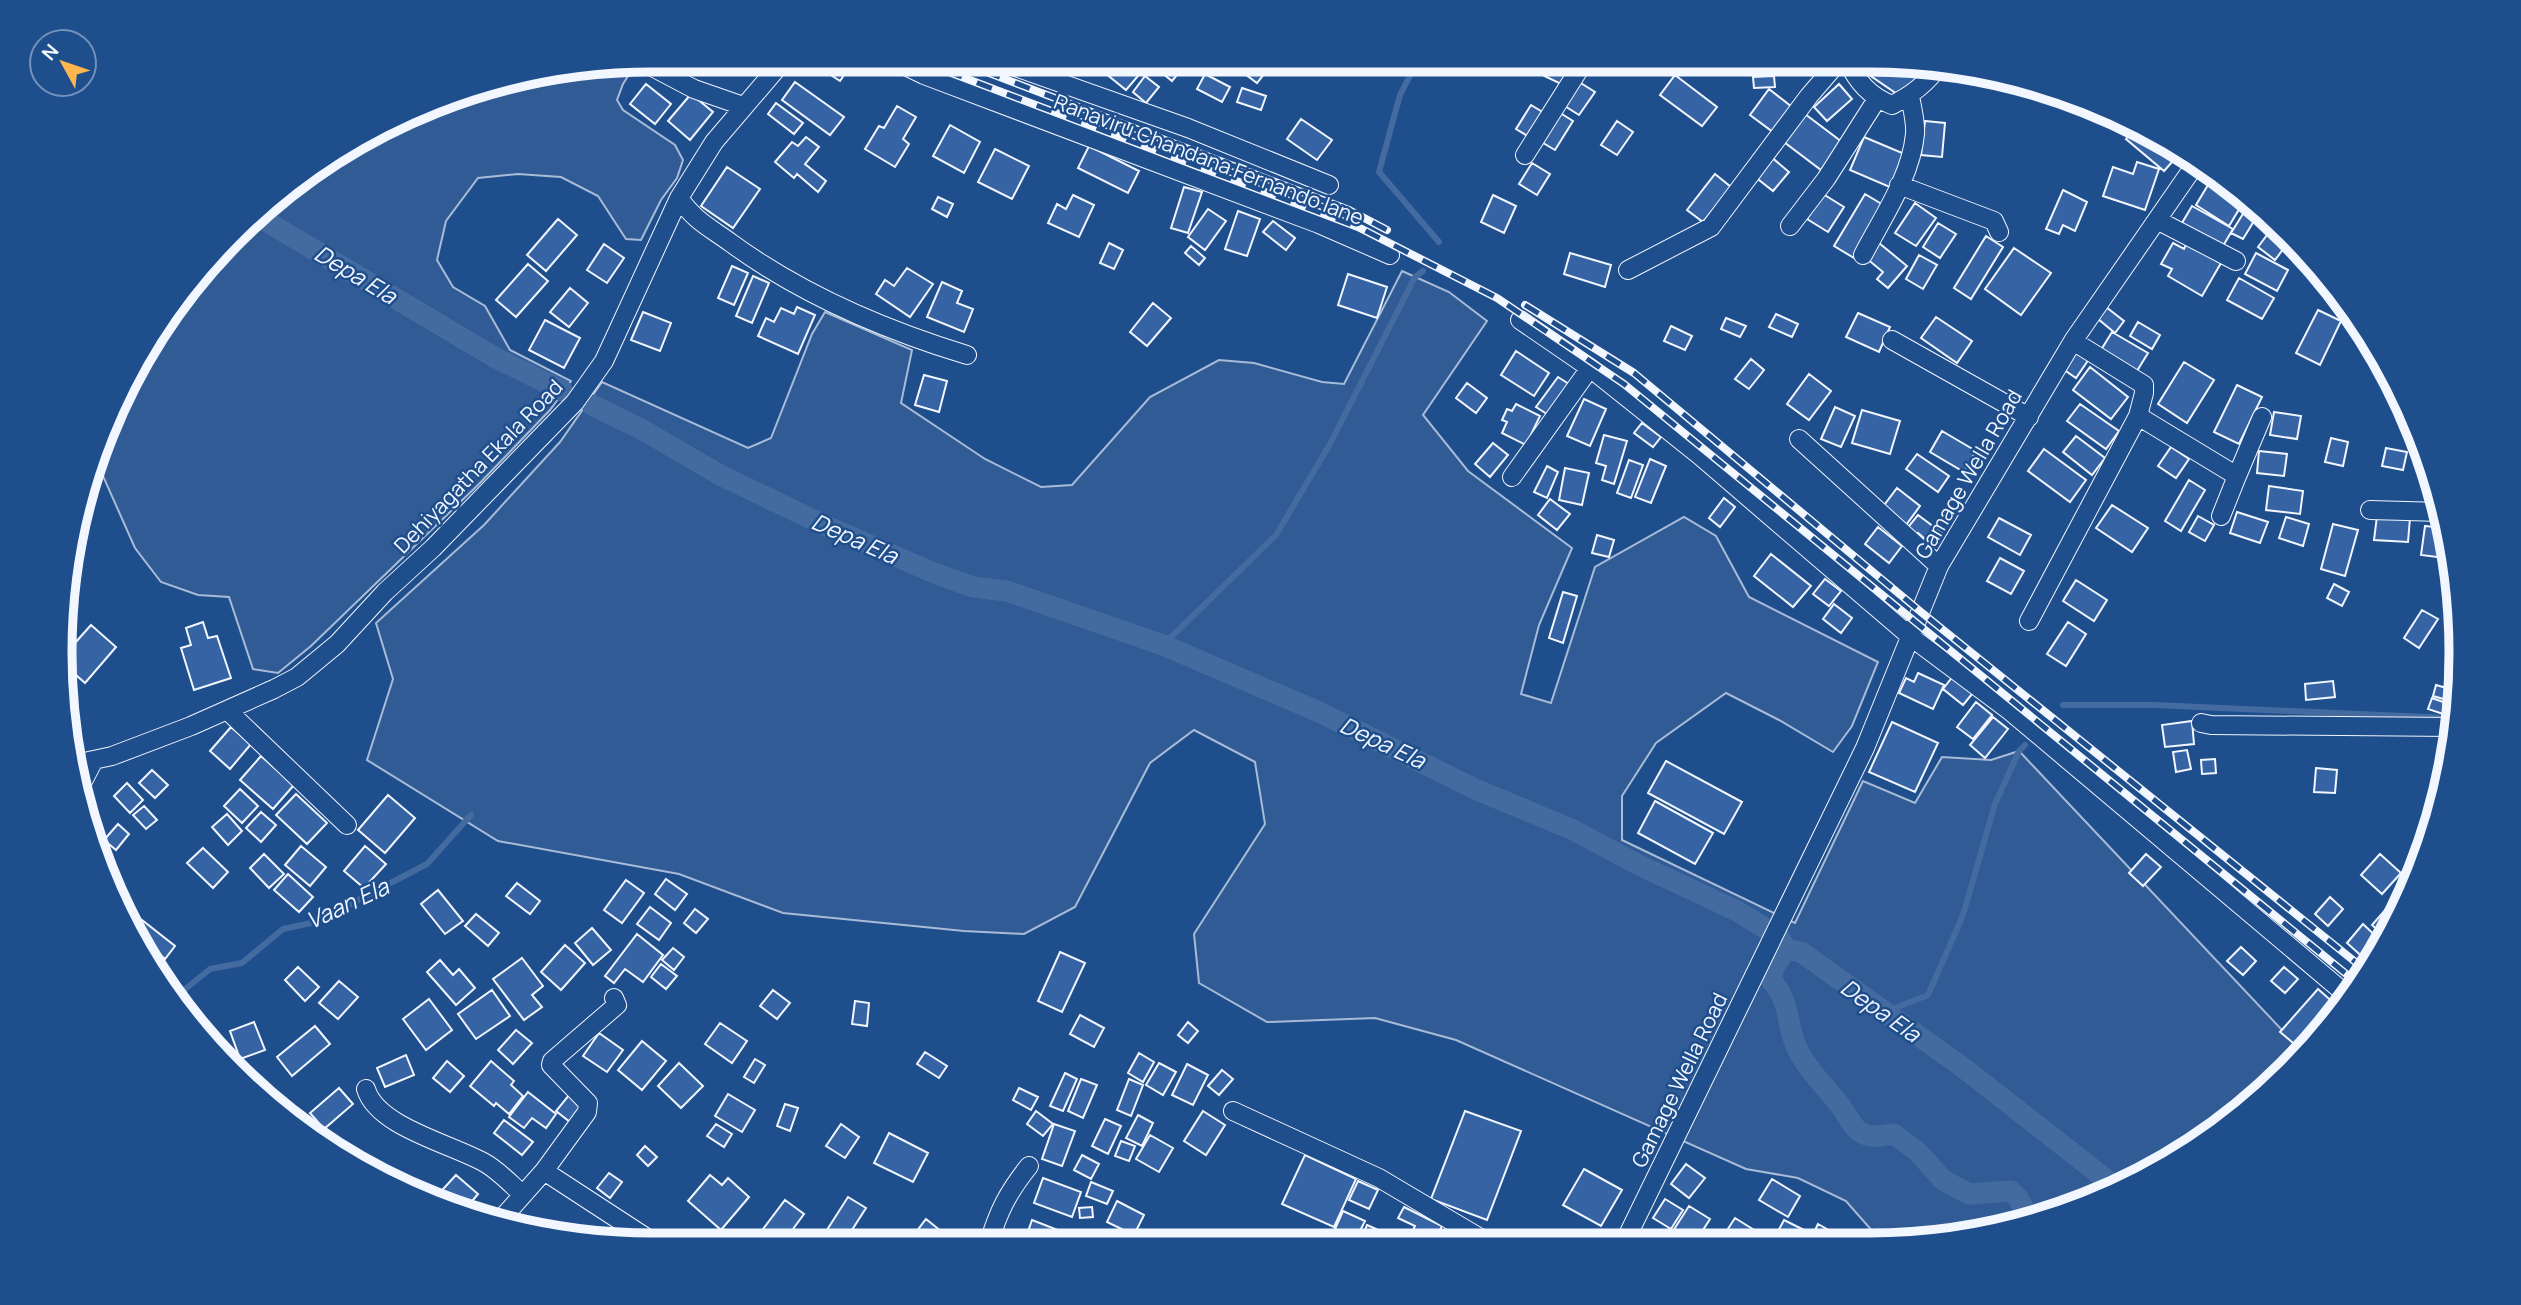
<svg xmlns="http://www.w3.org/2000/svg" width="2521" height="1305" viewBox="0 0 2521 1305" font-family="Manrope,sans-serif">
<rect width="100%" height="100%" fill="#1f4e8c"/>
<!-- built -->
<path fill="#305b95" stroke="#a8bbd7" stroke-width="2" d="M637 62 623 84 617 100 623 110 675 145 683 160 677 178 661 200 641 240 626 239 598 196 561 177 518 174 478 178 446 221 437 260 453 287 485 306 510 350 571 381 550 410 479 484 311 646 278 673 253 669 229 597 198 595 161 582 135 548 95 458 104 426 159 323 291 182 462 91 520 81 525 86 532 87 540 78Z
M1402 271 1449 292 1487 321 1423 415 1468 471 1572 548 1539 625 1521 694 1551 703 1595 567 1684 517 1716 536 1749 597 1878 662 1852 726 1833 752 1779 720 1726 693 1656 743 1622 796V840L1795 923 1863 781 1915 803 1942 757 1991 760 2019 751 2298 1047 2306 1051 2229 1123 2095 1201 1946 1240 1881 1241 1846 1201 1798 1178 1746 1169 1456 1040 1375 1018 1267 1022 1199 983 1194 934 1265 824 1255 762 1194 730 1150 763 1075 907 1024 934 964 931 783 913 679 874 498 841 367 760 393 679 376 623 484 525 560 442 602 382 748 448 771 438 812 334 825 312 912 350 901 403 985 459 1041 487 1072 485 1150 397 1219 360 1254 363 1322 382 1344 384Z"/>
<g fill="none" stroke-linecap="round" stroke-linejoin="round">
<!-- stream -->
<path stroke="#446ba0" stroke-width="6" d="M1418 60 1400 95 1379 172 1439 242
M1163 645 1276 535 1330 444 1415 277 1423 271
M2063 705H2155L2449 718
M178 995 210 969 242 963 283 929 316 922 427 864 471 815
M1885 1012 1928 995 1963 915 1995 804 2019 751 2025 745"/>
<!-- canal -->
<path stroke="#446ba0" stroke-width="21" d="M259 217 494 357 563 391
M592 405 641 429 722 476 822 524 934 573 973 587 1007 591 1163 645 1319 712 1475 789 1571 829 1641 866 1737 911 1779 937 1786 949 1801 952 1965 1069 2117 1188
M1786 949 1773 969 1771 980C1792 1005 1785 1020 1796 1046 1807 1070 1826 1087 1842 1108 1847 1115 1854 1130 1862 1133 1872 1139 1884 1135 1894 1134L1919 1153 1943 1180 1969 1194 2011 1191 2018 1198 2029 1218"/>
</g>
<!-- building -->
<path fill="#3563a3" stroke="#f2f6ff" stroke-width="2" d="M814 60H843L851 65 840 81 812 63Z
M1039 60H1076L1061 78Z
M1089 60H1118L1138 76 1126 90Z
M1142 60H1159L1153 69Z
M1171 60H1189L1172 81 1161 72Z
M1255 60 1268 69 1257 83 1245 74Z
M1539 60 1566 73 1561 84 1534 71Z
M1601 60H1622L1614 72Z
M1754 61H1783L1764 74Z
M1864 61H1901L1920 73 1903 98 1859 68Z
M1205 74 1230 87 1222 102 1197 89Z
M1675 75 1717 107 1702 126 1660 95Z
M1145 76 1159 87 1146 103 1133 92Z
M1774 76 1775 87 1754 88 1753 77Z
M1576 80 1595 92 1579 115 1560 103Z
M795 82 844 117 830 135 782 100Z
M646 84 671 104 655 124 630 104Z
M1839 84 1852 99 1827 121 1814 107Z
M1242 88 1266 96 1261 110 1237 102Z
M1769 89 1792 107 1773 132 1750 115Z
M691 94 713 112 690 140 668 121Z
M776 103 803 123 794 134 768 114Z
M1531 105 1546 114 1531 138 1516 129Z
M897 106 916 117 903 139 909 144 895 167 865 149 879 126 884 128Z
M1557 111 1573 121 1555 150 1538 140Z
M1805 114 1842 142 1821 170 1784 142Z
M1301 119 1332 140 1317 160 1287 139Z
M1617 121 1633 132 1617 155 1601 145Z
M1925 121 1945 123 1942 157 1921 155Z
M950 125 980 142 964 173 933 156Z
M2137 125 2181 152 2164 171 2126 139Z
M806 137 819 147 805 164 826 181 818 192 797 174 794 178 775 162 792 142 798 146Z
M1864 137 1907 155 1892 188 1850 170Z
M1089 146 1139 171 1128 193 1078 168Z
M995 149 1029 166 1012 199 978 182Z
M1770 156 1789 172 1773 191 1754 176Z
M2137 162 2159 169 2145 210 2103 196 2113 167 2133 174Z
M1532 163 1550 174 1537 195 1519 184Z
M727 167 760 189 733 228 701 206Z
M1715 174 1731 187 1703 222 1687 210Z
M2211 180 2244 201 2229 226 2196 205Z
M1184 187 1202 192 1188 233 1171 228Z
M2063 190 2087 202 2075 231 2063 225 2059 234 2046 229Z
M1823 194 1844 207 1828 232 1807 219Z
M1865 194 1885 206 1854 258 1834 246Z
M1073 195 1094 205 1079 237 1048 223 1057 204 1066 209Z
M1493 195 1516 206 1504 233 1481 222Z
M938 197 953 204 947 217 932 209Z
M1915 203 1936 218 1916 246 1895 233Z
M2192 206 2233 229 2223 246 2182 223Z
M1208 209 1226 221 1205 250 1188 237Z
M2246 209 2257 216 2243 239 2231 233Z
M1238 211 1260 219 1247 256 1225 249Z
M558 219 577 235 546 271 527 255Z
M1273 221 1295 238 1286 250 1263 232Z
M1938 223 1956 234 1940 258 1923 247Z
M2273 227 2290 240 2275 260 2258 247Z
M1986 236 2003 247 1971 299 1954 288Z
M1109 243 1123 250 1114 269 1100 263Z
M1879 243 1907 266 1888 288 1877 279 1883 272 1866 258Z
M2173 243 2184 249 2187 243 2221 263 2202 296 2168 276 2172 269 2161 264Z
M604 244 624 258 607 283 587 270Z
M1191 246 1205 258 1199 265 1185 253Z
M2014 248 2051 273 2021 315 1985 289Z
M1570 253 1611 265 1605 287 1564 274Z
M2256 253 2288 270 2277 291 2245 274Z
M1919 255 1937 265 1923 289 1906 279Z
M528 264 548 281 516 317 496 300Z
M732 266 748 273 734 305 718 298Z
M907 268 933 284 910 317 876 294 885 280 894 286Z
M1348 274 1387 287 1377 318 1338 305Z
M753 276 769 283 752 323 736 316Z
M2239 278 2274 298 2262 319 2227 300Z
M942 282 962 291 957 303 973 309 964 332 927 317Z
M570 288 588 303 569 327 550 312Z
M1153 303 1171 318 1147 346 1130 332Z
M797 307 815 315 798 354 758 336 766 318 774 322 781 308 794 314Z
M2106 307 2124 321 2115 333 2097 318Z
M2318 310 2341 321 2320 365 2296 353Z
M643 312 671 323 660 351 631 340Z
M1858 313 1890 327 1879 352 1846 337Z
M1776 314 1798 324 1792 337 1769 327Z
M1936 317 1972 341 1957 363 1921 338Z
M1726 318 1746 326 1740 337 1721 329Z
M545 320 580 338 564 368 529 350Z
M2138 322 2160 335 2152 349 2130 336Z
M1671 326 1692 336 1685 350 1664 341Z
M2112 332 2148 353 2137 371 2101 350Z
M2073 348 2089 359 2076 378 2060 367Z
M1516 351 1549 373 1534 396 1501 375Z
M1751 359 1764 370 1749 389 1735 379Z
M2184 362 2214 380 2187 423 2158 404Z
M2090 367 2128 397 2111 419 2073 390Z
M1809 374 1831 391 1809 420 1787 404Z
M924 375 947 381 939 412 915 405Z
M1558 377 1572 386 1550 416 1536 407Z
M1467 383 1487 398 1476 413 1456 398Z
M2237 385 2262 397 2239 444 2214 432Z
M1584 399 1606 409 1590 446 1567 436Z
M1516 404 1540 416 1526 445 1502 433 1507 422 1502 420 1507 409 1512 411Z
M2080 404 2119 431 2106 449 2067 421Z
M1835 407 1855 416 1841 447 1821 439Z
M1862 410 1900 421 1890 454 1852 443Z
M2274 412 2301 416 2297 439 2270 435Z
M1642 423 1661 437 1653 447 1634 433Z
M1942 431 1976 451 1964 472 1930 452Z
M1604 435 1627 441 1614 484 1602 480 1606 466 1596 463Z
M2076 436 2105 458 2092 475 2063 452Z
M2331 438 2348 442 2343 466 2325 462Z
M1493 443 1508 455 1490 477 1475 464Z
M2171 447 2189 459 2176 478 2158 466Z
M2386 448 2407 452 2403 470 2382 466Z
M2044 449 2086 480 2070 502 2028 471Z
M2259 451 2287 454 2284 476 2257 473Z
M1917 454 1949 476 1938 492 1906 469Z
M1650 459 1666 466 1651 503 1635 497Z
M1629 460 1643 465 1631 498 1617 493Z
M1547 466 1558 472 1547 498 1534 492Z
M1565 468 1589 473 1582 505 1559 500Z
M2189 480 2205 490 2181 531 2165 521Z
M2269 486 2303 491 2300 514 2266 510Z
M1897 488 1920 506 1906 525 1882 508Z
M1724 498 1735 507 1720 527 1709 518Z
M1550 499 1570 514 1557 530 1538 515Z
M2112 505 2148 528 2132 552 2096 528Z
M2237 512 2268 522 2260 543 2230 533Z
M1918 515 1942 533 1932 545 1918 533 1915 537 1906 530Z
M2198 516 2214 525 2205 541 2189 532Z
M2377 516 2410 518 2408 542 2374 540Z
M2286 517 2309 524 2303 546 2279 538Z
M1999 518 2031 535 2020 555 1988 537Z
M2333 524 2358 530 2345 576 2321 569Z
M2425 526 2445 528 2453 559 2421 555Z
M1878 527 1902 546 1889 563 1865 544Z
M1597 535 1614 540 1609 557 1592 553Z
M1771 554 1811 586 1793 607 1754 576Z
M2000 558 2024 571 2011 594 1987 581Z
M1825 579 1841 591 1829 606 1813 594Z
M2076 580 2107 600 2094 621 2063 601Z
M2334 584 2349 592 2342 606 2327 598Z
M1563 592 1577 596 1563 643 1549 638Z
M1834 604 1852 618 1841 633 1823 619Z
M2422 610 2438 619 2419 648 2404 638Z
M2458 618 2459 644 2451 642Z
M203 622 208 638 217 636 231 678 194 690 181 648 191 645 186 628Z
M2068 622 2086 634 2066 666 2047 654Z
M91 625 116 647 85 683 67 667V652Z
M1957 671 1977 688 1963 705 1943 689Z
M1918 673 1944 685 1933 709 1899 693 1906 678 1914 682Z
M2333 681 2335 697 2306 700 2305 684Z
M2436 685 2450 689 2447 700 2433 696Z
M2432 698 2446 703 2443 714 2428 709Z
M1976 702 1992 715 1973 739 1957 727Z
M1993 717 2008 729 1985 758 1970 745Z
M2192 721 2194 744 2165 747 2162 725Z
M1892 722 1938 743 1915 792 1869 772Z
M231 727 251 744 230 769 210 751Z
M2187 750 2191 769 2176 772 2173 752Z
M261 756 294 785 273 809 240 780Z
M2215 759 2216 773 2202 774 2201 760Z
M1666 761 1742 802 1724 834 1648 793Z
M2316 768 2337 770 2335 793 2314 792Z
M152 770 168 785 155 798 139 783Z
M127 783 143 800 130 813 114 796Z
M240 789 258 806 242 823 224 806Z
M296 794 327 823 307 844 276 815Z
M388 795 415 818 385 853 358 830Z
M1655 801 1713 833 1695 864 1638 833Z
M144 806 157 820 146 829 133 815Z
M261 812 276 825 261 842 246 828Z
M227 814 242 831 228 845 212 827Z
M118 824 129 834 116 850 104 840Z
M301 846 326 867 310 886 285 865Z
M365 846 386 864 364 888 344 871Z
M203 848 228 872 213 888 187 863Z
M264 854 284 874 269 888 250 868Z
M2146 854 2161 867 2143 886 2129 873Z
M2380 854 2401 873 2382 894 2361 875Z
M2419 864 2411 885 2406 880Z
M288 874 313 897 299 912 274 890Z
M666 879 687 894 675 910 655 894Z
M626 880 644 893 622 923 604 910Z
M517 883 540 901 530 914 506 896Z
M438 890 463 921 445 934 421 904Z
M2330 897 2343 909 2328 926 2315 914Z
M650 907 671 923 659 940 637 924Z
M2387 908 2398 919 2385 937 2372 925Z
M695 909 708 919 696 933 684 923Z
M476 914 499 933 488 946 465 926Z
M142 920 175 946 165 959 133 931Z
M2363 924 2382 942 2367 961 2347 943Z
M592 928 611 950 593 965 575 943Z
M637 934 663 955 643 982 625 969 614 983 605 976Z
M565 945 585 963 561 990 541 972Z
M2241 947 2256 961 2243 975 2227 961Z
M673 948 684 957 674 970 662 960Z
M1060 952 1085 963 1062 1012 1038 1001Z
M522 958 543 986 532 995 542 1007 524 1020 493 979Z
M440 960 453 975 459 969 475 988 456 1005 427 972Z
M661 964 677 976 666 989 651 977Z
M298 967 319 987 305 1001 285 980Z
M2284 967 2298 979 2285 993 2271 981Z
M339 981 358 997 338 1019 319 1003Z
M2318 989 2336 1005 2298 1047 2280 1032Z
M492 990 510 1016 476 1039 458 1014Z
M773 990 790 1003 777 1019 760 1006Z
M429 999 452 1030 426 1050 403 1019Z
M855 1001 869 1003 867 1026 852 1024Z
M1080 1015 1104 1028 1094 1047 1070 1034Z
M254 1022 265 1050 240 1059 230 1031Z
M1188 1022 1198 1031 1188 1043 1178 1035Z
M720 1023 747 1041 732 1063 705 1044Z
M315 1026 330 1044 292 1076 277 1057Z
M516 1030 532 1043 513 1064 498 1050Z
M599 1033 623 1050 607 1072 583 1056Z
M642 1041 666 1061 642 1090 618 1070Z
M925 1052 947 1066 939 1078 917 1064Z
M1139 1053 1154 1062 1143 1082 1128 1073Z
M406 1055 414 1075 385 1087 377 1068Z
M755 1059 765 1065 754 1083 744 1077Z
M447 1061 464 1076 450 1092 433 1078Z
M491 1061 514 1081 511 1085 523 1096 509 1114 496 1103 494 1106 470 1086Z
M679 1063 703 1086 681 1108 658 1086Z
M1159 1063 1176 1072 1163 1095 1146 1085Z
M1187 1064 1208 1075 1193 1105 1172 1095Z
M1222 1070 1233 1079 1219 1095 1208 1086Z
M1065 1073 1077 1079 1063 1111 1050 1106Z
M1081 1079 1097 1085 1083 1118 1068 1111Z
M1129 1079 1143 1085 1131 1116 1117 1110Z
M339 1088 353 1104 324 1129 310 1113Z
M1019 1088 1038 1097 1031 1110 1013 1100Z
M528 1092 556 1114 546 1128 532 1118 524 1128 509 1117Z
M728 1094 755 1110 742 1132 715 1116Z
M569 1095 583 1105 570 1122 556 1111Z
M785 1104 798 1108 790 1131 777 1126Z
M1036 1111 1053 1124 1043 1136 1027 1124Z
M1203 1111 1225 1125 1206 1155 1184 1141Z
M1465 1111 1521 1131 1487 1220 1431 1199Z
M1138 1115 1153 1123 1142 1146 1126 1138Z
M1105 1119 1121 1126 1108 1154 1092 1146Z
M504 1120 533 1142 522 1155 494 1133Z
M716 1124 732 1134 724 1147 707 1136Z
M841 1124 859 1137 845 1158 826 1146Z
M1054 1124 1075 1131 1062 1166 1042 1159Z
M889 1133 928 1153 913 1182 874 1163Z
M1150 1135 1173 1148 1159 1172 1136 1159Z
M1121 1141 1135 1146 1129 1161 1115 1156Z
M645 1146 657 1157 648 1166 637 1155Z
M1082 1155 1099 1164 1091 1179 1074 1170Z
M1305 1155 1356 1179 1334 1227 1282 1204Z
M1686 1164 1705 1178 1689 1198 1671 1184Z
M1584 1169 1622 1190 1601 1226 1563 1205Z
M373 1172 400 1183 398 1187 391 1185Z
M609 1173 622 1182 610 1198 597 1188Z
M456 1175 478 1194 463 1212 433 1200Z
M710 1175 722 1185 728 1178 749 1197 721 1230 688 1201Z
M1043 1178 1081 1192 1072 1217 1034 1203Z
M1772 1179 1800 1196 1788 1217 1759 1200Z
M1358 1181 1378 1190 1369 1209 1349 1200Z
M1091 1182 1113 1191 1107 1204 1086 1196Z
M848 1197 866 1208 843 1244H818Z
M1665 1199 1683 1210 1671 1229 1653 1218Z
M785 1200 804 1214 782 1244H776L760 1233Z
M1117 1201 1144 1215 1134 1235 1107 1222Z
M1689 1206 1710 1219 1696 1241H1688L1673 1231Z
M1092 1207 1093 1217 1080 1218 1079 1208Z
M1404 1207 1442 1226 1434 1242H1407L1415 1226 1398 1218Z
M1343 1211 1365 1221 1356 1239 1335 1229Z
M1735 1218 1767 1238 1765 1241H1720Z
M926 1219 952 1240 949 1243H915L910 1240Z
M1032 1220 1063 1232 1059 1243H1024Z
M1784 1220 1806 1231 1801 1241H1773Z
M1818 1224 1843 1238 1841 1241H1810Z
M1367 1225 1383 1232 1379 1242H1360Z
M1387 1231 1406 1239 1405 1242H1382Z
M618 1236 624 1244 608 1243Z"/>
<g fill="none" stroke-linecap="round" stroke-linejoin="round">
<defs>
<path id="street" d="M893 60 924 75 1319 224 1390 255
M996 60 1188 128 1329 185
M641 61 694 89 743 106
M1847 61C1858 82 1869 96 1892 105 1912 95 1926 84 1939 66
M1525 155 1585 60
M1899 185 1994 221 1999 232
M679 198C695 221 709 227 731 243 801 294 885 330 967 355
M2157 220 2236 261
M1790 226 1826 179 1877 99
M1863 255C1882 218 1911 177 1915 134 1916 122 1912 108 1910 96
M1628 270 1711 227 1809 96 1839 61
M1520 320 1590 368
M1892 340 2029 417
M2073 341 2144 385V393L2138 416 2237 476 2262 417
M1799 439 1939 566
M1512 477 1590 368 1699 455 1911 637 2010 711 2347 995
M2370 510 2442 512
M2221 516 2237 476
M2029 621 2138 416
M227 710 347 825
M2201 723 2211 725 2454 727
M75 764 112 756 191 726 274 689 297 677 337 644 385 592 433 548 575 402 604 361 679 198 714 142 784 60
M81 785 94 760
M366 1089C377 1127 452 1144 485 1163 499 1171 511 1184 523 1195
M1233 1111 1379 1178 1487 1242
M544 1171 587 1112 588 1103 551 1065 552 1061 617 1005 614 998
M497 1224 544 1171 656 1244
M1625 1241 1865 748 1939 566 2073 341 2197 162
M989 1243C998 1212 1008 1192 1029 1166"/>
</defs>
<!-- street casing -->
<use href="#street" stroke="#f2f6ff" stroke-width="20"/>
<!-- street -->
<use href="#street" stroke="#1f4e8c" stroke-width="18"/>
<defs>
<path id="rail" d="M917 60 1358 227 1497 298 1624 384 2356 982
M955 60 1349 210 1387 230
M1525 305 1634 373 1921 612 2364 969"/>
</defs>
<!-- rail casing -->
<use href="#rail" stroke="#f2f6ff" stroke-width="8"/>
<!-- rail -->
<use href="#rail" stroke="#1f4e8c" stroke-width="5" stroke-dasharray="16" stroke-linecap="butt"/>
</g>
<g text-anchor="middle" dominant-baseline="central" stroke-width="5" stroke-linejoin="round" paint-order="stroke">
<!-- street labels -->
<g font-size="21" fill="#f2f6ff" stroke="#1f4e8c">
<text transform="translate(1209 159) rotate(21)">Ranaviru Chandana Fernando lane</text>
<text transform="translate(478 466) rotate(-46)">Dehiyagatha Ekala Road</text>
<text transform="translate(1968 474) rotate(-60)">Gamage Wella Road</text>
<text transform="translate(1679 1080) rotate(-64)">Gamage Wella Road</text>
</g>
<!-- water labels -->
<g font-size="23" font-style="italic" fill="#f2f6ff" stroke="#1f4e8c">
<text transform="translate(356 274) rotate(31)">Depa Ela</text>
<text transform="translate(855 538) rotate(24)">Depa Ela</text>
<text transform="translate(1383 742) rotate(25)">Depa Ela</text>
<text transform="translate(347 903) rotate(-25)">Vaan Ela</text>
<text transform="translate(1881 1010) rotate(35)">Depa Ela</text>
</g>
</g>
<!-- crop -->
<path d="M0 0H2521V1305H0ZM652 72H1869A580 580 0 0 1 2449 652V653A580 580 0 0 1 1869 1233H652A580 580 0 0 1 72 653V652A580 580 0 0 1 652 72Z" fill="#1f4e8c" fill-rule="evenodd"/>
<path fill="none" stroke="#f2f6ff" stroke-width="9" d="M652 72H1869A580 580 0 0 1 2449 652V653A580 580 0 0 1 1869 1233H652A580 580 0 0 1 72 653V652A580 580 0 0 1 652 72Z"/>
<!-- north arrow -->
<g transform="translate(63 63) rotate(310)"><circle r="33" fill="#1f4e8c" stroke="#7391ba" stroke-width="2"/>
<path d="M0-5L12 26L0 18L-12 26Z" fill="#ffb74d"/>
<text y="-10" font-size="19" font-weight="bold" text-anchor="middle" fill="#f2f6ff">N</text>
</g>
</svg>
